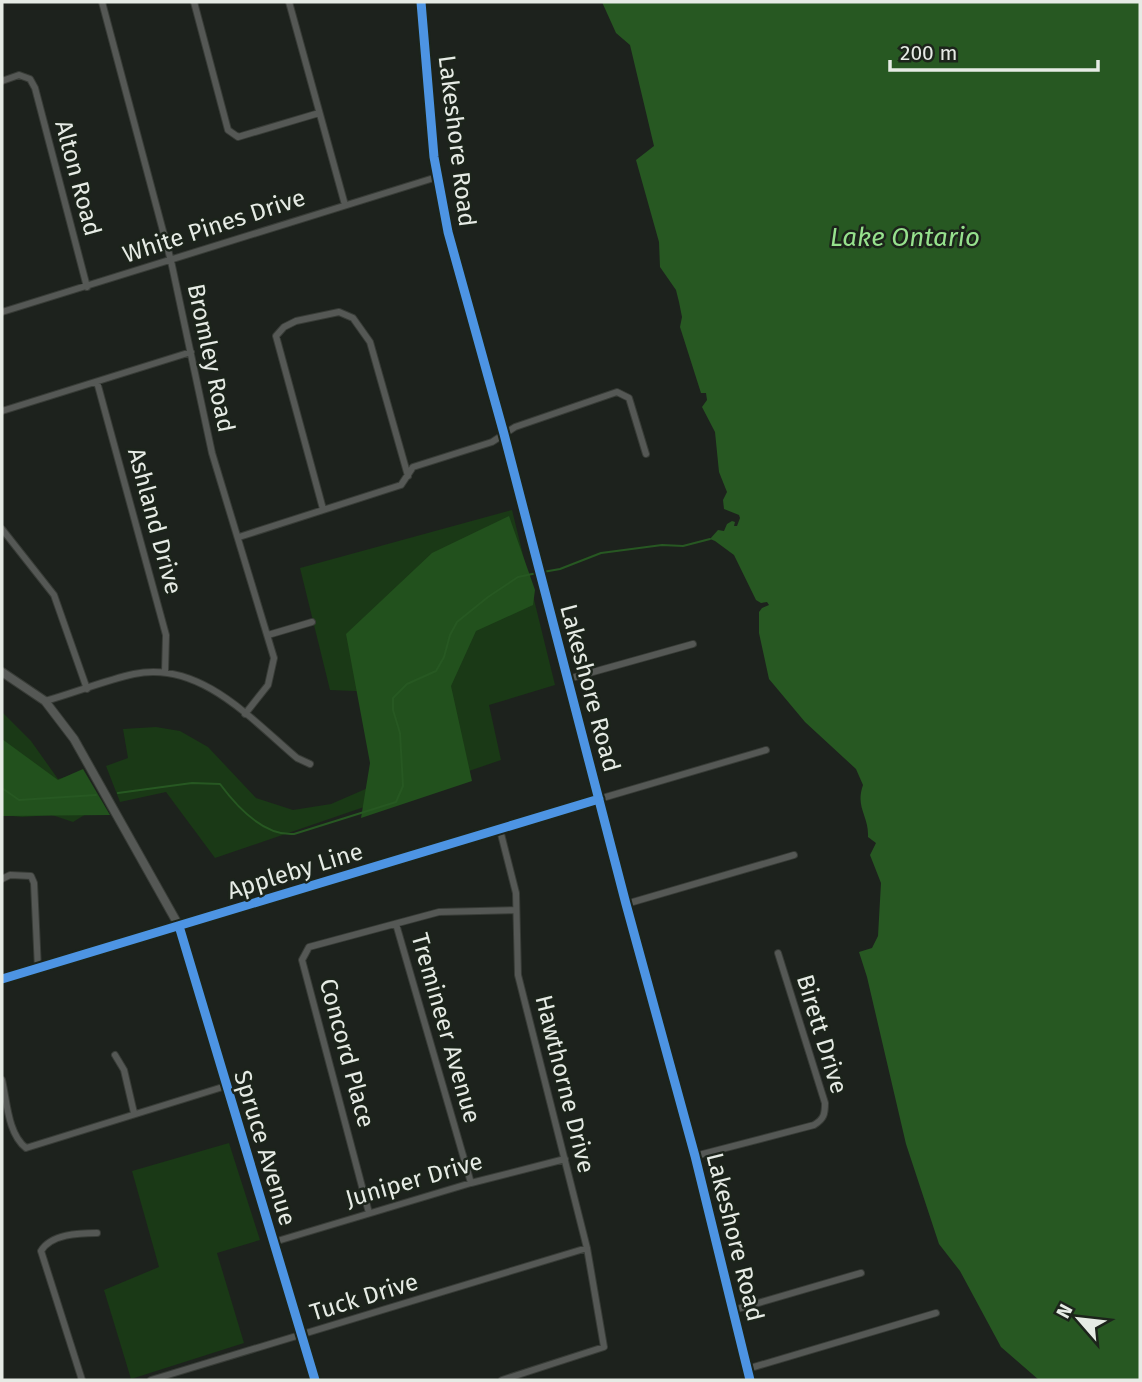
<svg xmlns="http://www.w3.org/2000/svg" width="1142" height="1382" viewBox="0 0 1142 1382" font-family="'Fira Sans',sans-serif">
<rect width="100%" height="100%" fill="#1d221d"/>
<!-- green -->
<path fill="#1a3916" d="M512 510 555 685 489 705 501 760 215 858 166 792 120 802 106 766 128 758 123 729 156 727 180 731 208 747 256 798 293 810 331 804 384 781 379 692 330 690 300 568Z
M2 712 31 741 58 779 80 773 101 805 73 822 52 815 22 817 2 815Z
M229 1143 260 1240 217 1253 244 1343 131 1379 104 1290 159 1267 132 1171Z"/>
<!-- forest -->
<path fill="#22511d" d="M509 516 535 590 533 605 476 631 451 686 472 781 361 818 370 763 346 634 432 553Z
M2 739 58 780 83 769 110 815 2 816Z"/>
<!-- water -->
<path fill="#275822" d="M602 2H1140V1380H1039L1001 1347 960 1271 939 1244 906 1144 867 977 859 952 872 948 878 936 881 883 870 855 876 843 868 837C869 815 855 808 863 785L856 769 805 722 769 679 759 633V612L762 608 769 605 767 602 761 603 756 600 734 555 715 541 710 539 718 530 724 531 727 524 732 521 735 522 734 526H737L740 518 739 515 724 509 723 500 727 492 719 472 715 432 702 407 707 400 706 393H701L680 327 682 317 679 302 676 290 660 267 659 242 636 160 654 146 630 45 616 33Z"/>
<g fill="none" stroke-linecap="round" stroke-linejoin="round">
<!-- stream -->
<path stroke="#275822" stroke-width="2" d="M543 572 560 569 601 553 662 545 683 546 710 539
M2 788 19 800 96 795
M118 793 192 783 220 784C237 807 263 836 294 834L396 802 403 786 400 733 393 710V698L407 684 436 671 444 657 450 635 457 622 488 597 518 577 537 573"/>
<defs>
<path id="street" d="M102 2 171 261 212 453 274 658 268 685 245 714
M194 2 228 130 238 137 319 113
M289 2 345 205
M2 81 19 75 30 79 35 88 87 287
M2 312 437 177
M97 382 166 635 165 672
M2 411 191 352
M323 509 276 336 284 327 296 321 339 312 353 318 370 342 408 476
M2 529 54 595 87 689
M239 537 401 485 413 467 492 442 515 427 617 392 629 398 646 454
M268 635 312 622
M568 679 693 644
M45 701C74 693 106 680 134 674 200 660 252 720 297 758L310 764
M599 799 766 750
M500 830 516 893 518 975 587 1248 604 1347 502 1380
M2 879 10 875 31 876 34 883 38 969
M626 904 794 855
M396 924 471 1183
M115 1055 124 1070 134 1113
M2 1080C7 1102 8 1134 26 1148L226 1086
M695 1156 814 1125C824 1119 825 1114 825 1103L778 953
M369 1213 302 960 309 947 439 912 516 910
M274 1242 471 1183 565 1159
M734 1310 861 1273
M747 1369 936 1313
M82 1380 41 1251C51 1234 79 1233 97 1233
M151 1380 587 1248"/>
<path id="secondary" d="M2 672 45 701 74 739 179 926 315 1380"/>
<path id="primary" d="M421 2 434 157 448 232 504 434 626 904 695 1156 750 1380
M2 979 599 799"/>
</defs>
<!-- street casing -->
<use href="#street" stroke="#383c37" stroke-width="8"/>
<!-- secondary casing -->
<use href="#secondary" stroke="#383c37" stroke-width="10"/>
<!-- primary casing -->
<use href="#primary" stroke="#383c37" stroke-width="10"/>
<!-- street -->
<use href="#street" stroke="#555855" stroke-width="6"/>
<!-- secondary -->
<use href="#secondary" stroke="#555855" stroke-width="8"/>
<!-- primary -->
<use href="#primary" stroke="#596358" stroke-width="9"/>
<defs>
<path id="cycleway" d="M421 2 434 157 448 232 504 434 626 904 695 1156 750 1380
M179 926 315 1380
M2 979 599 799"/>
</defs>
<!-- cycleway casing -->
<use href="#cycleway" stroke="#1c241b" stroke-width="13"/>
<!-- cycleway -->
<use href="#cycleway" stroke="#4d94e3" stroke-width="9"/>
</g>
<g text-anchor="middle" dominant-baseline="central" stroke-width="5" stroke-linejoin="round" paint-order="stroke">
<!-- street labels -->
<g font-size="24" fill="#e6ebe5" stroke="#1c241b">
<text transform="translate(457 141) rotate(83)">Lakeshore Road</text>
<text transform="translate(78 178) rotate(75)">Alton Road</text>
<text transform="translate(214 226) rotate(-18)">White Pines Drive</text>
<text transform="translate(211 358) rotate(78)">Bromley Road</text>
<text transform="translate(155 521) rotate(75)">Ashland Drive</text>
<text transform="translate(590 688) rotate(75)">Lakeshore Road</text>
<text transform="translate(295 871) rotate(-17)">Appleby Line</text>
<text transform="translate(446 1028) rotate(74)">Tremineer Avenue</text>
<text transform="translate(822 1034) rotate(73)">Birett Drive</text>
<text transform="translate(347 1053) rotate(75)">Concord Place</text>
<text transform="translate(565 1084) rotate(76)">Hawthorne Drive</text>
<text transform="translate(265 1148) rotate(73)">Spruce Avenue</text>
<text transform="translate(414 1180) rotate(-16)">Juniper Drive</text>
<text transform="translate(735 1237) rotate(76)">Lakeshore Road</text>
<text transform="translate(364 1297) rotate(-17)">Tuck Drive</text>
</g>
<!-- water labels -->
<g font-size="26" font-style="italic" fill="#96e18d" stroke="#1c241b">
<text x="905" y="237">Lake Ontario</text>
</g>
</g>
<!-- border -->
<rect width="1142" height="1382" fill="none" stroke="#e6ebe5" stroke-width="7"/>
<!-- north arrow -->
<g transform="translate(1079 1319) rotate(298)" stroke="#1c241b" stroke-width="5" paint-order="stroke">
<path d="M0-5L12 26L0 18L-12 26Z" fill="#e6ebe5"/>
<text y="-10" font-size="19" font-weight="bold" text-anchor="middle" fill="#e6ebe5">N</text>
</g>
<!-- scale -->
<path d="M890 60v10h208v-10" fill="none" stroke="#e6ebe5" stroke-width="3.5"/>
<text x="900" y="60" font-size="21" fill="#e6ebe5" stroke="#1c241b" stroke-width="5" paint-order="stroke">200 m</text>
</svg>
